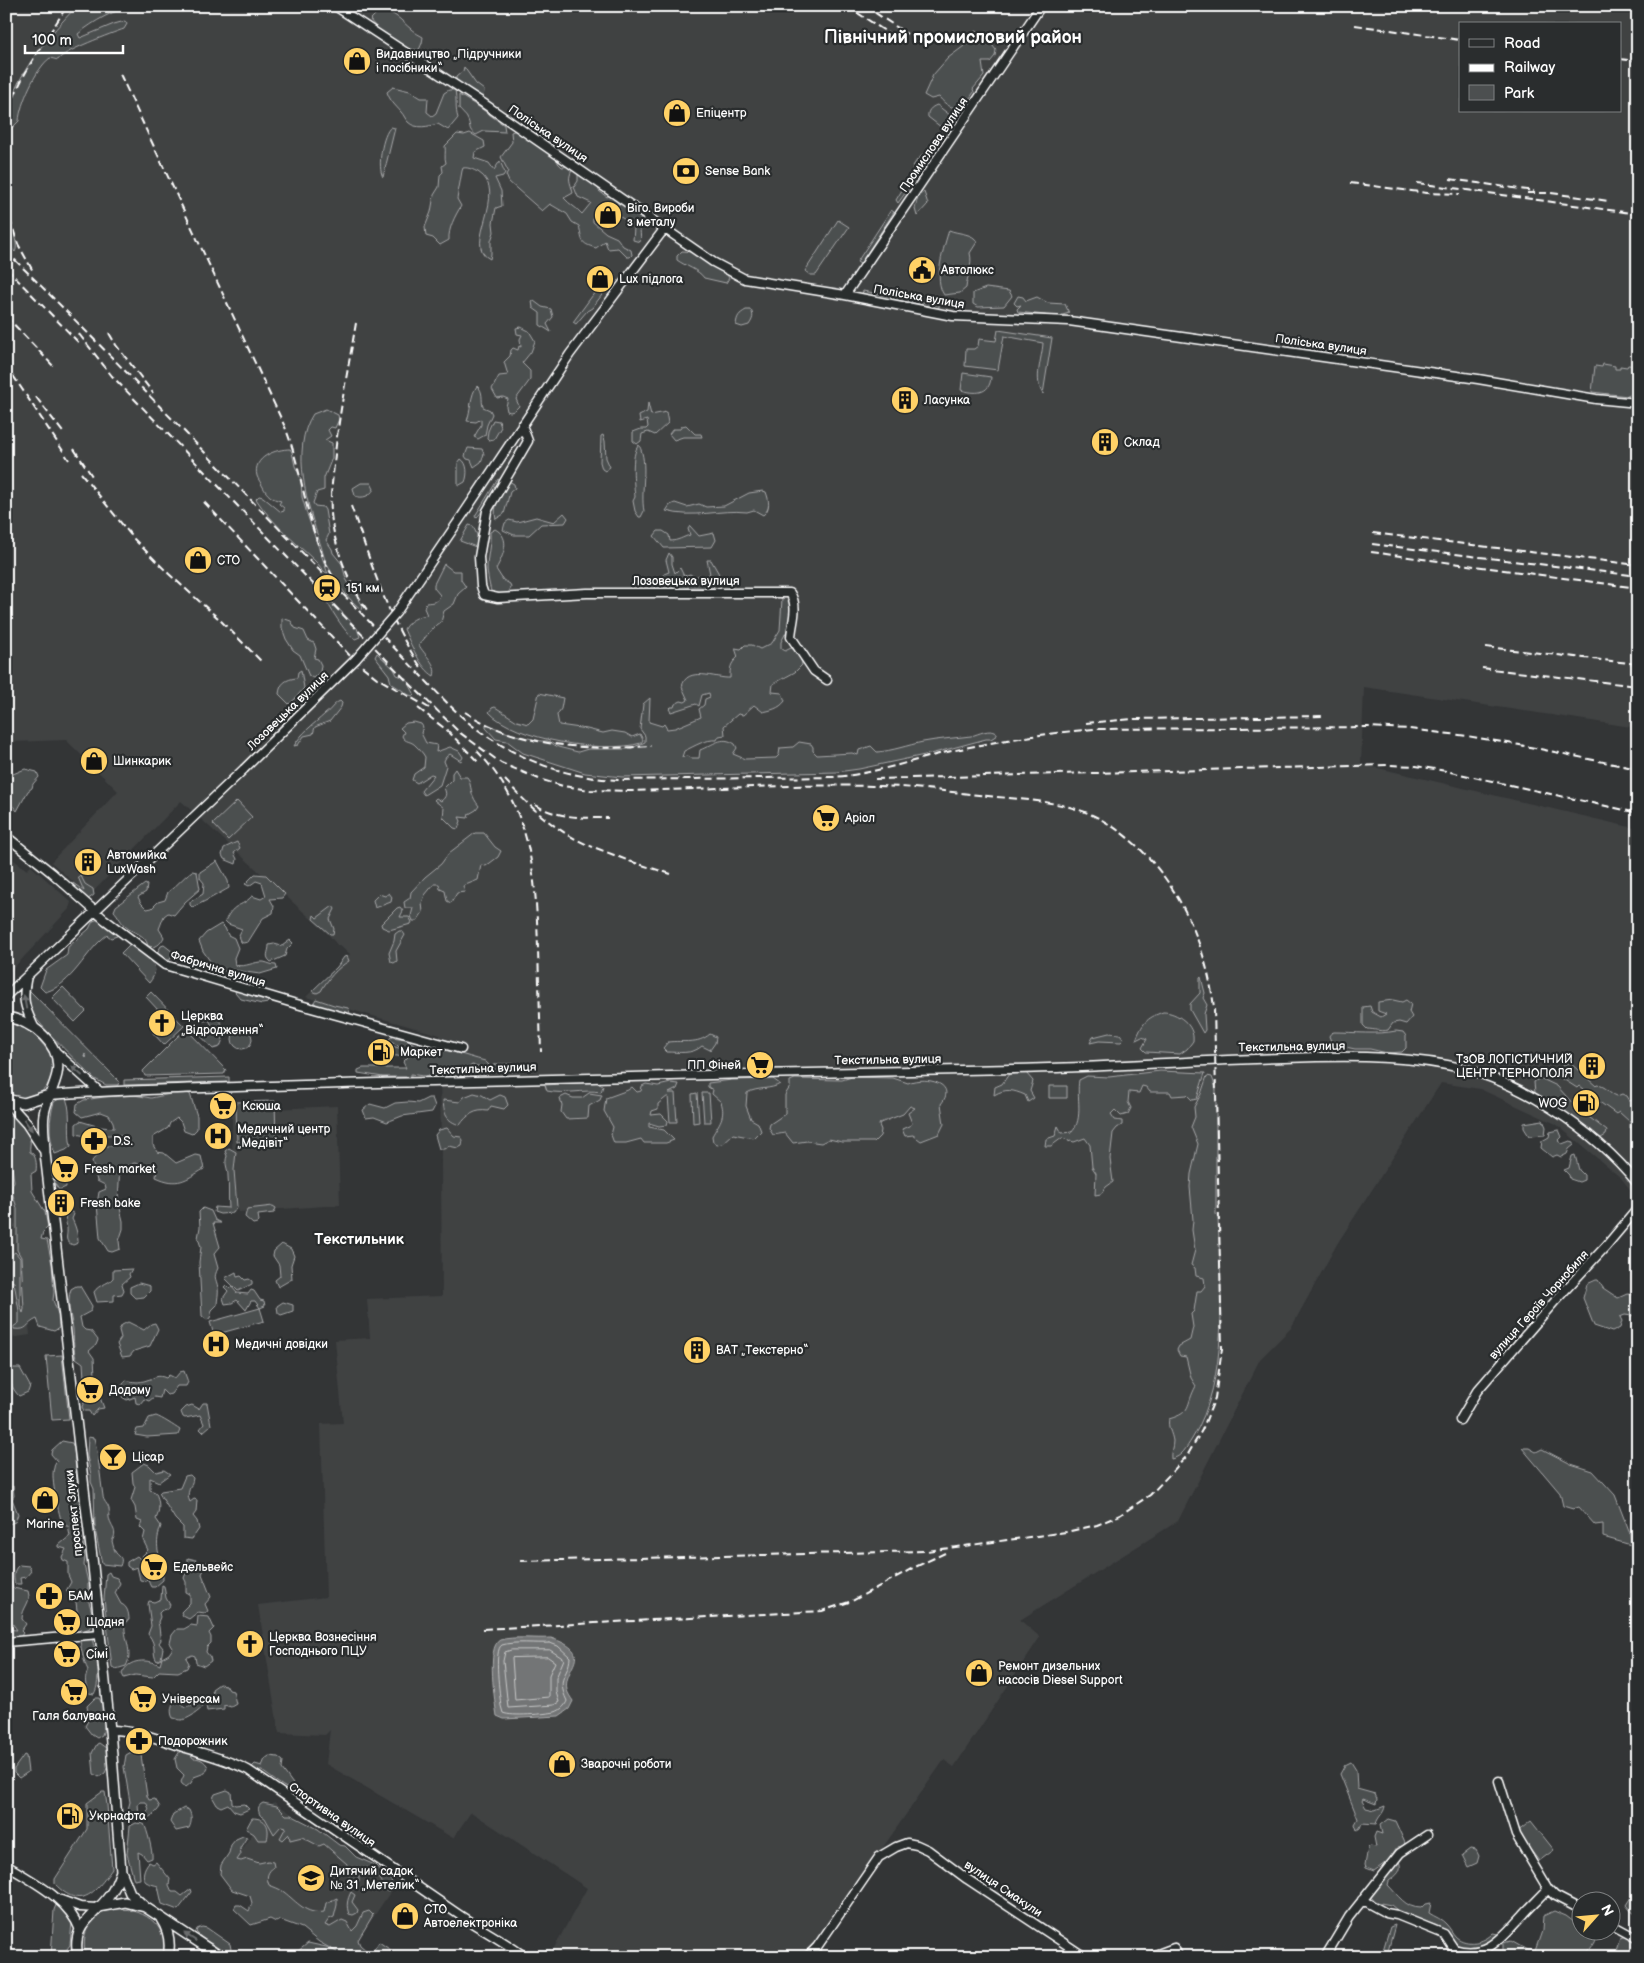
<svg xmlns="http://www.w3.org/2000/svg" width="1644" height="1963" viewBox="0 0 1644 1963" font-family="'Balsamiq Sans',sans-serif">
<rect width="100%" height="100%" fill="#333536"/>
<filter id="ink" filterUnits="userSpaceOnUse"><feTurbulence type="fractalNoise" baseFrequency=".02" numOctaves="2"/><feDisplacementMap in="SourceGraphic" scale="10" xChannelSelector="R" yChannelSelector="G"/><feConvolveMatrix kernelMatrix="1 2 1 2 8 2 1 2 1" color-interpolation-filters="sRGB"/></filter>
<g filter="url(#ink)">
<!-- built -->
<path fill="#404243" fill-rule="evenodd" d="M6 6H1638V728L1364 687 1361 764 1638 829V1199L1621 1178 1556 1124 1480 1089 1441 1083 1337 1244 1291 1328 1260 1359 1178 1521 1020 1620 1040 1637 954 1767 944 1760 814 1946 809 1948 802 1957H549L587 1888 471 1812 453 1838 326 1764 330 1730 325 1735 279 1733 258 1605 326 1597 321 1424 343 1423 335 1340 370 1338 367 1299 442 1296 440 1035 306 997 350 954 340 945 338 946 329 935 181 801 89 896 51 862 118 791 66 740 12 742 6 737ZM1460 24H1620V111H1460Z
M6 854 27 870 31 866 71 902 69 909 6 976Z
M337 1106 340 1205 238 1212 232 1143V1111Z
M6 1126 10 1129 30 1335 16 1337 6 1340Z
M274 1802 395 1885 348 1955 227 1872Z"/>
<!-- green -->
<path fill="#4c4f50" stroke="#a6a7a8" d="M77 6H135C115 9 94 21 78 34L80 38 114 24 125 21 127 24 124 29C112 33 63 51 58 60L50 58C36 68 20 104 19 121L9 131 7 128C8 121 6 111 9 105 22 67 49 35 77 6Z
M381 9C402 15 406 29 423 37L422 43 419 50C401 50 380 33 370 20Z
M975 31 985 36 996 50 995 56 990 62H982L984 76 973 89 974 92C963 109 953 114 939 97L931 99 924 95 933 75 948 58 964 46Z
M464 67 476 84 484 90 483 98 478 101 456 84V77L463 71Z
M393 87 410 91 421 98H428L427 112 432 116 436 113 444 93 449 90H455C457 101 455 109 458 118L448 130 438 124C429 126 416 130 408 122 405 119 404 115 401 112 395 105 390 101 387 92Z
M459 95 479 107 504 125 505 132 484 131 476 135C468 130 471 127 468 120 467 116 461 112 459 109Z
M937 105 955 119 946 131 928 117C927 111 931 107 937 105Z
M391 127 395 128 383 177C377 168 382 134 391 127Z
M519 129 558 159V163L562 167 570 166 573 168C567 180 570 180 573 193L564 198C570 205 576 207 582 214L591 203 578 197 574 187 578 181V172L597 182 599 191 607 197 611 195 618 200V204L624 203 635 210 641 219C638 226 642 235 640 242L633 240 634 228C625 216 613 217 607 206H603L593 218V222L606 233 617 238 623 246 631 250 632 255 630 257H627L618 248 608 249 605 241 596 248C579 243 583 241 579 226L572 222 567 214 550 204 542 211 509 182 506 175 508 171 501 157 512 142 511 132Z
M470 133 484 141 485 147 475 152 474 158 489 163 494 170 500 161 505 173 503 176 495 178 501 191 502 206 496 208 493 223 494 232 491 241V254L490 259C461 246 511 192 478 172 473 170 469 167 463 168L462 171 457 199 461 206C455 216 448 229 449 240L440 245 433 238 426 236 425 227 431 212 434 195 439 187 440 175 443 172 442 166 446 163C444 157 446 152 445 146L457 134 464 135Z
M935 144 937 149 898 203 896 200 913 172V166L917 160Z
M924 192 928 204 917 216 915 209 918 196Z
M891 210 894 212 860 264 857 262Z
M6 213C9 224 20 243 15 252L6 241Z
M838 220 849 227 816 275H810L805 271Z
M949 230C958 234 974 233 977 242L970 253C973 264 967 276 966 288L960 293 944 295C933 279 944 247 949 230Z
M682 251C699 252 695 257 707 262 716 266 724 269 729 278L726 283 704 278C699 270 685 266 677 260V256Z
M609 273 615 278 592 308 587 311 576 324 573 322Z
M986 288 1009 291 1012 296 1004 306 978 307 973 304V293Z
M863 291 939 305V308L862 294Z
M1018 296 1023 297 1026 301 1037 297 1048 303 1065 304 1069 313 1053 318 1045 315 1018 312 1017 309 1021 305 1017 306 1014 303Z
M532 301H534L542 307 551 309 553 317 547 324 551 332 540 325V313L533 308Z
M746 310H751C754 316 753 319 749 325L742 327 736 325C737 316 739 314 746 310Z
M521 327 529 331 535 341 531 352 522 363 530 371V380L516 399 519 406 514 411 510 412 507 411 506 406 508 399 503 397 497 398 492 389 499 376 508 375 504 362 510 356 511 350 513 348 518 350 519 346 521 347 520 339 522 335 517 334 516 328Z
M998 330 1052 338 1043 394C1033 380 1042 359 1043 343L1004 336 998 370 965 366 966 349H974L978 346 979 339 996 341Z
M1603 364 1615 366V369H1620V366L1627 367 1628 365 1638 366V390L1628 396 1592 392 1595 366 1602 367Z
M963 373 991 377C990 395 975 394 961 390Z
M477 386C484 391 481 400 483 407L490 410 492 414 487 425 485 435 478 439 474 437 481 425V419L476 422 467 421C471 410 470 395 477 386Z
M648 403 651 415 666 412 668 423 655 435 648 432 642 434 641 441 637 444 633 441V432L641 429H646L648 427 647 420 640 422 639 416 647 412Z
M326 409 338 415 339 419 335 428 331 427 328 430 331 436 325 440 332 443V458L324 478V490L317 492 313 503 315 506 323 507 325 510 329 534 326 540 332 549 333 553 342 564 346 579 363 606 362 610C349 600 336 583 329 568 324 561 323 551 320 543 308 507 290 449 313 414Z
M493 420 499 421 501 427 494 439 489 440 487 438 488 431Z
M686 425 695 434H701L702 437H683L674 440 669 434 673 429H680L682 426Z
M603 435 605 441 606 458 610 467 605 471 602 469 600 462 601 436Z
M639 445C649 464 640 491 644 511L641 517H639L635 511 633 501 635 497C634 485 630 454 639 445Z
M468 448 482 449 484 454 481 462 474 467 471 460 467 459 465 456Z
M290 449 292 452 295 466 301 479 302 497 307 514 328 574C322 571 319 564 314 560 294 541 271 522 256 499L259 496 263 497 281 512 284 511V508L279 504 281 501C272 499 267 495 263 487 261 483 258 479 257 476 252 457 276 449 290 449Z
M461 459C468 463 468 475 465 482L458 486V463Z
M498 479 501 481C500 488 481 514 476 518L475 516Z
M507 480 514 484 515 488 510 492 504 514 496 519C492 508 502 490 507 480Z
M361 483H371L374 489C370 496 363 499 355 496L353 488Z
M763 491 766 492C769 500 771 509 763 515L754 510 747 512C720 509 692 519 666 511L670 505 675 503 687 507 699 504 706 507 724 506 749 493Z
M564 513 568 518 565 523 541 524 529 535H514L503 530 505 523 509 520 517 522 536 517 554 522Z
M469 525 473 526 477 535V545L476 547 460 541Z
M690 526 699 536 714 533 716 540 712 547 664 548 654 536 658 531H663L669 535 670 541C678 541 683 537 690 535L688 529Z
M495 529C512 538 503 556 496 569L503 580 510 584 511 588 507 595 492 594C490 589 487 573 487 569 487 556 491 545 490 532Z
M669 553 672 557V564L675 573 680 568 684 576 690 574 695 577 700 575 705 576 710 574 707 560H711L719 574 710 581 714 587C707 590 700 586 693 587 680 589 668 592 655 589L657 584 663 581 664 574 669 572 666 560Z
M444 564 453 571H461V580L466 587 458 594 454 604 444 611 441 622 433 628 419 645C424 655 438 664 434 676 421 669 410 643 404 629 408 621 418 616 427 615L424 608 426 603C433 602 438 603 440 595L434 588V584Z
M789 593 793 619 781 642V648L785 651 791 648C798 652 801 658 802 665L795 672 773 684 772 692 782 693 785 701C779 709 771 710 763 712L754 705 743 715 738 714 724 726 725 735 719 736 717 740C705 739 695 746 684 751L682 757 688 756 691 758H699L700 750C713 745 722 735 735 744L737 748 733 754 745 759 776 758 779 755 780 748 793 747 799 742 811 744 813 747V751L817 755 852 753 858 755 859 750 871 746 877 752C892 751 908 745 923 742 939 739 955 738 971 736 979 734 989 728 997 733V735L991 739H986L934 753 859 769 837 772 622 777 585 773 523 753 507 741 496 739 486 728V726H491L511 734 541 741H548L558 747 578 752 588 749H630L645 742V736L640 729 643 704 650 698 649 722 662 726 664 724 667 729 675 728 701 717 699 709 704 705 705 699 710 697 709 693 702 695 699 706 696 704 671 712 669 709 671 707H674L675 704 681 701 685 702 688 700 682 687C686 665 716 679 730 678 730 668 730 664 738 657L735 648 741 649 745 645H752L760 649 772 643 780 630 782 599 777 595Z
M331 601 357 628 360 637 355 639C347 636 332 611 327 602Z
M282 618 291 621 295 628 304 631 308 640 314 643 316 649 314 658 318 659 321 665 320 672 313 678 309 676 300 655 293 650 286 639 282 628Z
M377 653 394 669 397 675 406 678 414 693 413 696 409 695 391 683 389 675 375 657Z
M301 670 304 688 294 700 289 704 279 694C280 683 286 679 297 678L298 672Z
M539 693 563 698 561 709 557 715 559 725 587 729 603 733 612 731 625 733 632 737 640 734 643 740 641 743C605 754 514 740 489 712L492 708 495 707 517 721 528 724 533 719Z
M340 701 342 703 341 707 330 721 315 727 313 734 304 736 298 745 294 746C302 732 313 725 325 714 331 710 333 704 340 701Z
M414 722 421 724 423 727 421 733 426 743 437 745 436 752 450 747 459 751 463 757 461 761 450 754 446 757 444 761 446 766 440 785 424 795 421 791 434 775 431 774 417 783 412 780 414 774 424 767 425 757C423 753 419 749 416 746 411 740 405 743 402 736L404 732 400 728 406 723Z
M25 769 37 772 39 777 33 784 32 788 28 791 17 811 13 806 6 804V771L13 774Z
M455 769 460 777H467L469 780C472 791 471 796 479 806L476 810 469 814 468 818 459 817 461 821 458 829 454 828 443 817 444 808 434 800 436 798 441 801C446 797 447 794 444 788L452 780V773Z
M237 801 252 817 228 840 213 824Z
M475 833H484L495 847 501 851 498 857 486 866 481 865 478 880 463 886 465 892 457 893 451 903 447 901 445 891 440 889 439 884H434L425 895 422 903 423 912 417 921H413L411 916 413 908H405L404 902 410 898 411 892 425 877 441 864 449 853Z
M237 842 240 848 234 853 237 859 236 864 224 859 222 855 224 848Z
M217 861 228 881 229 888C222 892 197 906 192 907L190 905V902L203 894 204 883 200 878V872Z
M192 871 197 872 200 889 185 902 174 915 168 913 164 916 159 929 164 937C160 945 156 948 148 946 145 933 134 934 126 927 122 924 118 915 114 911L116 906 145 884 147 885 146 892 138 897 141 903 147 909 152 908 158 902 165 900 168 892C177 886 183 877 192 871Z
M255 874 266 875 285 894 282 898 270 899 274 906 273 913 263 918 248 942 243 943 241 942 239 935 242 929 228 924 225 921C235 901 240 909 252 896L261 899 266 896 262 883 256 881 249 886 245 884Z
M81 876 85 884 93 889 94 895 87 900 73 886V883L84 891 78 877Z
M389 893 392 897 391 902 375 908 373 900 379 894 385 896Z
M333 906 335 909 330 919 334 929 333 934H330L313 919 314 915 317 918Z
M400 907 403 911 400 917H409L412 922 411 924 389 930 382 927 381 924 397 908Z
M99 919 117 930V936L111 938 107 935C85 951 73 985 45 992L40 987 46 970 67 955 68 947 89 929 93 921Z
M221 924 225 928 228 935 234 938 238 948 234 958 235 965C246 968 254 961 264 962 269 963 271 965 276 965L277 969 260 974 231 970 224 971 214 966 210 961 203 951 199 941 206 933Z
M399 931H402L405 935 396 951 397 961 394 963 391 962 389 953 394 941 395 934Z
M290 940 293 943 287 949 285 956 271 962C264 956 269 953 269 945L274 944 282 946Z
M130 944C144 954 165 964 149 983L121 953Z
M164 945 173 952 170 960H165L157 953 161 946Z
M347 956 349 961C337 968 327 980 321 991L317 993 312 991 337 967 344 957Z
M1201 977 1205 993 1203 998 1207 1005 1204 1014 1205 1030 1203 1033 1190 1010V1004L1200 993V978Z
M63 987 86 1011 75 1022 52 998Z
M29 990 119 1081 118 1085H106L95 1079C82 1066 31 1019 28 1005 26 1000 27 994 29 990Z
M236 990 268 1000V1003L262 1004 241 999 235 992Z
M151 992 184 1026 164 1045 153 1033 156 1026 163 1034 172 1025 146 997Z
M316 999 334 1005 348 1008 350 1013 346 1015 317 1006 314 1002Z
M1393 1000 1402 1002 1406 1000 1411 1004 1409 1012 1412 1017 1406 1024 1399 1022 1393 1023 1388 1030C1381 1032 1374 1029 1367 1029L1363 1025V1007L1370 1006 1372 1012 1381 1017 1386 1014 1378 1011V1002Z
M204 1012H210C213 1017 215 1017 219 1020 227 1028 224 1037 220 1047L213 1049 198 1033V1030L201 1026 212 1032 214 1029 209 1020 204 1021 198 1017Z
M1163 1012C1177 1012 1195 1025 1193 1041L1187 1049 1180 1054 1146 1052 1142 1048 1147 1039 1142 1037 1136 1040C1142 1024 1146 1018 1163 1012Z
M6 1023C20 1024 31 1030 40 1041 45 1047 50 1052 52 1060 59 1088 29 1108 6 1092Z
M232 1039a10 10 0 1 1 20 0a10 10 0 1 1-20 0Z
M187 1030 226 1070 224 1074 145 1076 143 1071 178 1036Z
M1396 1031 1403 1032 1406 1036V1048L1402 1052 1387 1053 1370 1049H1355L1332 1044 1329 1036 1331 1033 1334 1032C1355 1032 1376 1035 1396 1031Z
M1109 1033 1120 1034 1124 1039 1121 1042 1099 1041 1090 1043 1093 1037Z
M710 1034 716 1037 715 1043 710 1050 702 1046C692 1055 678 1052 667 1052L663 1048 668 1042C684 1040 697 1045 710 1034Z
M391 1037 407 1039 422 1050C442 1046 465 1056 485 1061L490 1066 483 1067 472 1065C468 1068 464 1072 459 1074 449 1077 421 1077 411 1074V1077H383L358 1073V1070L363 1068H406L403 1062 408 1057 407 1051 405 1050V1057L389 1055V1045L402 1049 389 1039Z
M1569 1062 1596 1086 1597 1085C1606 1086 1609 1093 1617 1096L1622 1094 1626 1096 1629 1101 1633 1100 1637 1104 1638 1129 1634 1126 1630 1128V1122L1619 1112 1616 1114 1594 1098 1583 1092V1089L1579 1086 1577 1088 1552 1072Z
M494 1064H527L529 1068C520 1072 504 1072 494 1069Z
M1160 1071 1205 1073 1197 1099 1192 1100 1187 1095 1172 1096 1170 1092H1150L1146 1087 1142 1086 1139 1093 1129 1092 1128 1102 1131 1108 1128 1114 1121 1116 1115 1110 1111 1114 1115 1120 1122 1121V1125L1117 1128 1113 1133 1110 1159 1113 1182 1106 1187 1101 1194 1095 1195 1096 1173 1092 1167 1090 1145 1085 1138 1074 1142 1062 1138 1051 1146H1045L1046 1139 1055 1136 1058 1126 1062 1133 1072 1132C1084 1118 1076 1097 1079 1080L1087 1076 1109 1077Z
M1026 1073 1033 1081 1030 1091 1034 1098 1028 1102 1025 1095C1013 1090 1006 1088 994 1095L995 1087 1002 1084 1009 1074Z
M1207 1076 1212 1077 1216 1088V1214L1218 1219C1221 1289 1230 1378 1192 1439 1186 1448 1182 1457 1171 1459 1170 1452 1173 1448 1173 1441 1172 1433 1167 1427 1169 1419 1193 1412 1185 1406 1196 1386L1191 1378 1186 1357 1180 1356 1177 1350 1179 1346 1190 1340 1193 1327 1191 1314 1194 1311 1197 1291H1201L1205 1286 1204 1278 1196 1276 1195 1268 1191 1265 1195 1250 1192 1230 1193 1220 1190 1187 1191 1174 1198 1144 1191 1127 1195 1117 1194 1107 1201 1094Z
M229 1077V1082L124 1085V1080Z
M852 1077 893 1078 908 1083C923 1076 959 1082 941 1104L944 1124 939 1134 921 1141 913 1135 905 1136 902 1129 911 1125 912 1123 908 1113 915 1108 910 1106 903 1114 880 1123 879 1125 881 1130 880 1136 874 1142H842L829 1139 821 1143 807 1141 793 1143 785 1133 773 1135 769 1128 770 1124 785 1114V1095L790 1087V1081L795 1079 842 1080Z
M1540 1078 1557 1086 1576 1107 1607 1131 1606 1135 1601 1138 1556 1105 1535 1093 1534 1082Z
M773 1079 780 1084C771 1090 757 1087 747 1093L746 1106 751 1119 758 1123 761 1131 754 1138 733 1134 722 1144 717 1145 713 1142 712 1136C719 1123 726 1117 721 1102L712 1094 713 1090 708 1087V1083L732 1080Z
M596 1082 603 1086 601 1092C583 1089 565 1095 547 1091L545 1085Z
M671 1083 679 1084 677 1089 669 1093H675L677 1122H670L668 1096 658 1104V1109L652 1111 651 1115 661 1114 668 1121 667 1125 659 1126 649 1123V1127L664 1130 674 1140 666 1143H644L641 1139 626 1143H614L611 1135 613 1127 604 1111 606 1098 628 1090 632 1087 637 1092 641 1091 642 1086 646 1084 658 1086Z
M1049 1086H1067V1098H1049Z
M180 1092 190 1094 197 1116V1129L192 1134 184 1131 181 1122 177 1118 170 1123 168 1128 153 1137V1145L157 1152 164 1153 176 1163 195 1155 201 1156 204 1169C185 1180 178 1187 156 1177L157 1168 154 1164 150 1166 134 1163 128 1166H120L118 1200 123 1221V1229L119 1241 120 1249 112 1252 108 1251 100 1238 97 1204 99 1192 106 1189 105 1185 97 1181 92 1161 105 1146H115L123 1143 121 1135C106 1134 90 1138 76 1134V1124L80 1121 100 1127 114 1128 113 1122 109 1115 101 1112 82 1117 76 1112 77 1104 84 1100 104 1097 134 1095 151 1098Z
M474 1093 482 1095 490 1100 500 1095 505 1097 508 1105 504 1109 491 1106 488 1111C475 1109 467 1115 460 1125 446 1121 444 1114 443 1100L460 1102 464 1097Z
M589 1093 602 1095 600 1100 589 1106 588 1118 566 1119 561 1112 562 1105 560 1098 566 1095 573 1098H582Z
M697 1093 699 1122 693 1123 692 1094Z
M702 1093H709L711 1122H704Z
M64 1096C73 1106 67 1131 71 1146L66 1150 55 1154C48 1136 49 1120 54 1102Z
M428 1098H432L435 1106 432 1112 402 1116 387 1122 374 1117 366 1118 363 1110 370 1104 385 1108 395 1103 408 1102 418 1103Z
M275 1101 276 1141 237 1142 236 1102Z
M6 1114C16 1116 27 1130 30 1140 31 1144 29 1147 30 1152 36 1154 37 1164 36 1171L31 1174 32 1191 45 1212 48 1227 43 1232 41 1239 47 1240 52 1264 54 1292 53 1300 58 1314 59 1328 54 1331 40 1327 37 1319C25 1324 29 1331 14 1329L13 1327 19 1323V1311L14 1282 7 1280C14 1267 4 1259 15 1252L20 1258V1305L23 1313 24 1309 21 1257 17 1250V1208L11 1189 14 1181 9 1146 11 1141 6 1132Z
M1543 1120 1546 1127 1545 1135 1529 1136 1524 1128V1123Z
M447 1128 454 1136 461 1137 463 1140 462 1146 458 1148 449 1146 444 1149H439L435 1135 439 1130Z
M1559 1130 1562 1137 1558 1141 1562 1144 1570 1141 1574 1142V1145L1569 1149 1567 1154 1561 1157 1557 1155 1552 1157 1541 1148 1542 1141 1549 1137 1550 1132Z
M229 1148 236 1152 234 1170 237 1207 233 1213 220 1214 214 1212 215 1207 229 1208C228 1197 229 1187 228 1176 228 1168 224 1164 227 1156L225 1151Z
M1575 1155 1579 1170 1584 1175V1180L1579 1182 1570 1179 1569 1175 1564 1170 1569 1168 1572 1156Z
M61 1161 65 1163 66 1187 59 1190 55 1184 54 1166Z
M6 1190 10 1191 14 1227 9 1231 6 1230Z
M273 1206 276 1208 274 1213 258 1215 259 1221 257 1223 253 1224 245 1217 247 1209Z
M203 1208 211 1211 215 1220 221 1223H213L220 1247 214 1254 218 1268C213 1279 216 1277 218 1288 219 1293 217 1300 217 1305L212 1310 210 1318 207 1320 202 1316 199 1262 201 1247 198 1238 200 1227 199 1212Z
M67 1211H70L74 1214 72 1219C76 1227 78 1235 78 1243L73 1245C63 1241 68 1236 67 1228 66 1221 64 1218 67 1211Z
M282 1244 291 1249 294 1256 291 1265 292 1279 278 1287 275 1280 280 1276 279 1265 273 1256 274 1251Z
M132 1269 129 1274 130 1277 122 1284 124 1290 122 1294 114 1295V1301L97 1302 94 1292C99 1284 107 1285 113 1278V1270Z
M236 1272 237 1277 241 1276 245 1280 249 1279 252 1281V1284L238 1291 225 1278Z
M1596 1280H1598L1603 1288 1618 1298 1627 1294 1635 1295 1638 1298V1311L1632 1316 1625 1315 1620 1317 1622 1321 1620 1328 1612 1332 1594 1326 1583 1298 1587 1284Z
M139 1283 150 1286V1291L144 1297 135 1298 130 1293V1287Z
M226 1285 230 1289 232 1287 237 1293 248 1294 251 1290 254 1291 260 1300 264 1301 265 1306 260 1308 264 1321 214 1335 210 1322 260 1308 255 1301H251L246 1310 237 1300 232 1303 225 1304 223 1298 228 1291 224 1287Z
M76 1286H80L92 1306 91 1311 80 1317 82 1327 85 1330 91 1331 98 1340 96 1345 89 1351 94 1358 95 1375 87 1383 84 1378 83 1363 76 1358 75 1354C73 1345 74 1338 73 1329 71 1315 66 1304 71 1289Z
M283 1302 293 1305V1311L281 1315 278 1313 277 1306Z
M128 1322 144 1330 151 1324 155 1323 158 1329 150 1346 134 1351 130 1356 122 1357 117 1344 121 1338 119 1330 122 1325Z
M62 1355 69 1419 52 1420 46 1356Z
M11 1368H20L30 1386 28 1392 19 1396C12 1389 7 1378 11 1368Z
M184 1371 188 1382 186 1386H177L171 1394 167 1395 162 1390 160 1398 154 1397 149 1401 144 1399 140 1404 136 1403 135 1397 127 1400 122 1397 123 1393 121 1387 126 1380C133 1382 139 1383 147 1380 155 1378 157 1374 166 1378L169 1375 175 1378 180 1372Z
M96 1387 104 1408 98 1409 92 1416 89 1411H84L82 1407C84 1400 88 1400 94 1401L95 1389Z
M203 1403H207L211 1425 203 1432 200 1429 204 1424 200 1415 185 1418 183 1417 181 1412 186 1407 192 1405 199 1409Z
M156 1416C162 1418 174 1426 180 1430L178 1435 147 1437 135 1435 137 1429 144 1428 149 1418Z
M88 1437 94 1438C99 1457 100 1476 103 1496 103 1501 108 1504 109 1509 110 1515 108 1511 109 1517 110 1528 119 1530 112 1541 113 1545 114 1550 116 1553 121 1558 123 1558 120 1566L102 1564 95 1529 94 1489 91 1482V1475L87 1456Z
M62 1441 72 1443 74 1449 78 1491 82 1501 80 1522 85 1557 84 1565 88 1582V1599L92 1612 90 1628 82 1631 79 1627 76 1602 66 1591 71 1582 68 1575V1562L63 1560 62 1557 66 1549 59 1547V1545L70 1536 68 1526H63C59 1515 50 1477 54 1468 54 1465 56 1463 57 1461L51 1454 52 1450Z
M1522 1448H1529L1536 1452 1542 1449 1571 1464 1593 1471 1615 1495 1630 1534 1631 1545 1603 1537V1524L1595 1525 1579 1507 1573 1509 1563 1506 1560 1493Z
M144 1463 149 1465 156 1472 164 1470 170 1474 159 1482 150 1478V1490L155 1492C160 1500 160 1511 156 1519L161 1526C152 1551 163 1556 163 1580L155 1587H151C146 1579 147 1566 142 1556L148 1550 143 1540 145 1532 140 1527 142 1522 137 1520 135 1507 131 1500 135 1487 133 1483 132 1472Z
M190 1475 193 1478C192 1487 185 1492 190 1502L194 1499 197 1500 196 1512 193 1516 197 1521 199 1529 192 1539 183 1538V1527L175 1519 159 1493 161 1491 180 1488 185 1476Z
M13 1486 14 1496 12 1499 18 1514 15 1522 6 1525V1490Z
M137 1556 142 1561 143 1573 147 1578 146 1581 140 1580 137 1567 131 1569 127 1566V1562Z
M188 1558 196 1560 201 1564 207 1562 202 1574 211 1597 205 1604 208 1611 205 1613 198 1612 189 1619 183 1616 181 1612 190 1603V1594L186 1592V1582L184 1578 186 1573 185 1568 188 1566Z
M19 1565 29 1566 31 1571 26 1577 20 1578 21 1584H15C13 1577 13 1570 19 1565Z
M109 1572 111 1576 117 1578 120 1583 115 1593 121 1604C127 1606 129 1613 129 1620L125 1622C123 1638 134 1652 126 1666L116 1669 112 1667 104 1599 106 1574Z
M11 1582 13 1588 28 1591C32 1603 22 1607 22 1619L26 1624 21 1631 23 1633 21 1636 14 1639 6 1637V1629L17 1630 8 1617 6 1594 10 1589 8 1584Z
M162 1585 164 1586 166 1598 170 1605 168 1609 162 1610 159 1613 160 1617 158 1622C160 1629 159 1633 161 1640L159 1643 163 1648 161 1659 157 1661C151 1653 158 1646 148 1634L151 1626 148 1604 149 1601 154 1602 161 1599Z
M198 1616 209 1617 214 1628 209 1633 211 1637V1643L207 1647 206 1652 210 1657 211 1661 204 1666 196 1663 195 1656 192 1655 186 1658 189 1663 187 1668 178 1672 159 1671 153 1677 135 1675 124 1678 122 1674C128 1658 148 1659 160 1665L162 1658 169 1654 173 1648 170 1643 172 1635 177 1629H184L191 1625 197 1626Z
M79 1636H91C96 1650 102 1681 94 1694L89 1693C85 1684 84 1680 88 1670 83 1661 81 1646 79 1636Z
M219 1684 226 1685 229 1690 233 1691 236 1704 231 1707 224 1705V1709L207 1711 205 1698 213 1697 212 1689Z
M95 1698H99C106 1709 106 1724 102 1735L97 1738 92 1735 85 1726 89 1719 87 1706Z
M174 1702H179L185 1707 201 1702 203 1706C200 1711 187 1720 181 1720 178 1720 176 1718 173 1718 170 1713 171 1706 174 1702Z
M99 1743 106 1748 111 1758 105 1773 99 1777 94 1774 92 1753 97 1744Z
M133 1751 141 1755 147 1796 149 1800 155 1799 160 1807C156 1813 151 1818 143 1818L149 1809 146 1802H141L138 1804 139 1817 134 1819 127 1813 130 1802 124 1767 126 1755Z
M180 1751 189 1752 193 1758C200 1758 205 1761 208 1767L205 1773 194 1777 191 1783 186 1787 182 1784 181 1782 184 1775 177 1768 175 1759Z
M24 1755 26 1756 28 1772 19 1778 14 1773V1769Z
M269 1756 278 1757 283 1761 282 1769 306 1802C297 1800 297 1794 290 1790 280 1785 272 1778 262 1771H255L251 1768 255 1764 262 1766 265 1759Z
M1351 1762 1356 1770 1357 1789 1375 1794 1377 1799 1376 1804 1363 1799 1362 1801 1366 1808 1375 1810 1385 1806C1384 1814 1378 1816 1376 1824L1362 1823 1360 1828 1357 1830 1355 1824 1358 1819 1340 1774 1345 1765Z
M227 1790 231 1792 232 1803 235 1805 244 1804 249 1809 240 1813 234 1811 228 1804 221 1807 217 1805 213 1798 215 1794Z
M102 1792H105L107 1805 112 1869C95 1893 81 1911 55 1884V1879L87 1829V1803Z
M263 1803 277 1806 286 1815H291L318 1829 339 1845 345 1846 356 1857 375 1865 391 1880 393 1888 390 1892 386 1891C383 1882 377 1873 368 1868L363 1869 359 1875V1881L354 1880 343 1889 338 1884H344L353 1871 352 1867 347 1871V1864L324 1844 319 1846 302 1837 290 1840 289 1834 283 1840 280 1838 286 1827 281 1826 274 1834 265 1818 260 1815C258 1810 257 1806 263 1803Z
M184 1808 189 1810C192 1816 192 1822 189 1828L176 1831 170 1822 173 1814Z
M252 1818C267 1818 270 1827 267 1840H258L254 1834 246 1829Z
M1388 1819 1395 1821 1405 1843 1402 1846 1397 1847 1388 1861 1374 1871 1366 1868 1365 1865 1368 1848 1370 1846 1376 1847 1374 1837 1376 1832 1382 1834 1380 1825Z
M1531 1821 1554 1850 1539 1861 1517 1832Z
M136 1823 144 1824C147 1829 153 1852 152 1858L147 1860 142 1854 138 1852 140 1879 134 1880 127 1854 130 1826Z
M243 1836 247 1837 240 1848 241 1854 237 1860 241 1861 247 1859 259 1863 268 1861 273 1862 274 1867C267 1872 266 1877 269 1885 274 1887 280 1889 284 1892 297 1902 306 1915 324 1912L326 1903 337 1898V1905L334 1917 329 1919 325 1925 330 1927 342 1920 347 1922 352 1931 357 1926 363 1913 369 1911 373 1915 358 1940 360 1945 367 1951V1956L343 1957 339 1954 340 1957H324L307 1951 299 1957H291L308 1943 326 1947 337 1952 319 1942 302 1928 280 1920 276 1922 270 1919 251 1925 234 1909 236 1905H240L249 1911 252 1903 250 1896 232 1890 220 1874 221 1865 229 1853 231 1845 236 1839Z
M1470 1849 1476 1850 1479 1856 1477 1863 1468 1867 1462 1855Z
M1399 1861C1403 1871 1397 1875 1389 1881L1388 1885C1398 1895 1405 1908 1421 1908L1425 1904 1431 1903 1429 1913C1435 1917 1442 1919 1446 1924 1450 1928 1452 1933 1456 1937 1467 1946 1484 1943 1493 1933L1498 1934V1940L1495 1942 1473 1949 1464 1947 1459 1946 1442 1929 1435 1925 1403 1915 1391 1905 1375 1902 1371 1897 1373 1892 1396 1862Z
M149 1862 153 1864 156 1862 170 1879 169 1885 172 1892H177L182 1896 191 1889 192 1892 178 1910 162 1904 158 1886C155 1885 149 1884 146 1882 141 1877 144 1867 149 1862Z
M1638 1886V1916L1631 1911 1626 1905Z
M351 1892 355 1895 352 1902 358 1910 357 1913 353 1915 349 1914C346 1906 347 1900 351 1892Z
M56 1905 63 1910 72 1922 70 1945 61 1957H51L54 1910Z
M119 1909C145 1909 172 1928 162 1957H86C82 1942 85 1922 99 1913 105 1910 112 1910 119 1909Z
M1554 1911 1566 1916 1578 1925 1581 1924 1582 1930 1595 1931 1592 1934 1595 1940C1594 1946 1588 1950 1585 1957H1478L1484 1948 1489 1953 1492 1949 1503 1951V1943L1511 1941 1527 1950 1535 1951 1542 1931 1543 1916Z
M1395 1925 1387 1955V1957H1381L1390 1927Z
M202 1927 207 1928 230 1944 231 1949 228 1952H223C215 1944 203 1941 196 1932L197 1929Z
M1628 1935 1638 1941V1947L1633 1957H1614L1620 1938Z
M379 1942 401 1957H369Z"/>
<!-- water -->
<path fill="#737576" stroke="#abacad" d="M551 1638C598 1654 562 1667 567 1690 568 1694 571 1698 573 1701L569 1709 559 1716 504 1719 497 1716C495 1703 486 1646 500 1640 513 1636 537 1639 551 1638Z"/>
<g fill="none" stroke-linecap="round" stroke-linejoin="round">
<!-- shore -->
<path stroke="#c7c8c8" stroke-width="1" d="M550 1643 558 1646 570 1657C569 1677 555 1676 567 1701 565 1706 561 1710 555 1712 545 1714 512 1717 503 1713L501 1706C500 1696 493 1649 502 1645 514 1641 537 1644 550 1643Z
M550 1650 564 1659 556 1678V1692L559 1702 554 1705 508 1708 503 1661 505 1652 511 1650Z
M548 1657 555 1662 549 1675V1697L515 1700 512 1658Z"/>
<!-- stream -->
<path stroke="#abacad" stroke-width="2" d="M85 1055 86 1057"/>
<defs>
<path id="minor" d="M335 6 483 103 713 262 745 279 845 295 953 316 1069 321 1478 379 1596 399 1638 403
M845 295 1041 6
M522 425 528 441 487 511 479 557 481 586 484 595 498 598 587 593H790C799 607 792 622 791 637L814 671 827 680
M464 513 570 354 665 228
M6 836 52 873 104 919 165 965 293 1003 461 1049
M27 976C22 999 24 1006 34 1027
M6 996 244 769
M55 1051 99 1091
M49 1095C101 1091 152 1090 204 1088 280 1086 357 1083 433 1082 627 1077 820 1072 1014 1069 1104 1068 1194 1060 1284 1058 1338 1056 1394 1055 1447 1065 1517 1078 1594 1129 1638 1184
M1460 1420 1477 1391 1556 1300 1606 1246 1638 1208
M6 1642 100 1634
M110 1730C138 1730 166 1742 193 1750 212 1756 231 1761 248 1770L455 1912C478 1928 503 1940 525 1957
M1499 1781 1516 1835 1548 1889
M6 1865C33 1882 68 1898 80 1930
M61 1900 80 1907 97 1908
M1362 1900 1386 1913 1397 1915 1444 1934 1454 1949C1488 1959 1502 1937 1523 1915 1531 1906 1540 1898 1548 1889L1555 1896 1582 1910
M1612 1925 1638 1939
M807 1957 817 1947 879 1857 896 1847 907 1843 917 1845 928 1850 967 1879 1085 1957
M1150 1957 1174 1948 1179 1957
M1325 1957 1349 1917 1400 1853 1427 1835"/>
<path id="major" d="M6 1017C32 1021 63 1044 57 1074 54 1088 46 1100 44 1114 42 1126 45 1140 45 1153L93 1566 110 1730 121 1871 130 1893 145 1907
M6 1099 24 1103 49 1095
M6 1101 27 1124 44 1150
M98 1907 125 1902 145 1907 221 1957
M161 1919C169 1931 171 1943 168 1957
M78 1957C71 1924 93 1918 109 1896 115 1889 118 1880 121 1871"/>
</defs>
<!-- minor casing -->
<use href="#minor" stroke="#fff" stroke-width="11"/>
<!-- major casing -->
<use href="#major" stroke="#fff" stroke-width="12"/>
<!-- minor -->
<use href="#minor" stroke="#2a2d2e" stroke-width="8"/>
<!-- major -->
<use href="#major" stroke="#2a2d2e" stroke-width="9"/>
<!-- rail -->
<path stroke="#fff" stroke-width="2" stroke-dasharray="8 4" stroke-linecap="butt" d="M847 6 900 41
M865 6 907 34
M1355 25 1460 40
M1620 59 1638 61
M120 74 285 427C305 477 306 533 335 580
M6 120C18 77 44 43 67 6
M1450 179 1534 191
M1350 183 1427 193 1460 194
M1417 183 1638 214
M1527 193H1551L1609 201
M1634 204 1638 205
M6 207 18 244 34 273
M6 251C118 362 227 476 337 588 368 620 398 652 429 684 447 703 465 722 487 736 527 763 570 778 618 780L834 777C873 774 910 761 947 752 995 741 1046 733 1095 729L1369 727 1409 729 1467 736 1520 745 1638 769
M6 268 81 345
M6 316 55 368
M356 323C348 370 338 417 334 465 332 485 329 503 332 522 337 555 350 585 369 613
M109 333 116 345 153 393
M79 334 112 376 406 680 459 732 501 763 539 779 563 786 590 790 630 791C710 789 791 784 872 786 910 786 950 792 988 796 1026 800 1069 801 1102 820 1168 858 1206 936 1214 1008L1222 1349 1215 1398 1202 1430 1187 1456 1150 1495 1120 1515 1097 1525 1066 1532 927 1551 519 1561
M6 365 69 460
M36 397 65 435
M74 449 94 479
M81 473 134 539 169 574 218 618 262 662
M204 502 353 659 377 678 429 708
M351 506C371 562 388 621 423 670
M1373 533 1638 565
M1372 544 1638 576
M1371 552 1638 588
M1486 647 1638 664
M1482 668 1638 686
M418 708 448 731 479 763
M465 712C519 747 588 751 651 746
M1086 723 1134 719 1325 716
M477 751C532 808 536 876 538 949 539 983 540 1018 541 1052
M875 779 1388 765 1416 766 1446 771 1638 813
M505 780C531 808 557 833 593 847
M535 805C559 818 582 818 608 818
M596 848 632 862 671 874
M483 1629 822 1611 852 1601 913 1568 945 1553"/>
<defs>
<path id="minor-bridge" d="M244 769 356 659 396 613 464 513"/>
</defs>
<!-- minor-bridge casing -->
<use href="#minor-bridge" stroke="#fff" stroke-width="11" stroke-linecap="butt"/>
<!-- minor-bridge -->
<use href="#minor-bridge" stroke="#2a2d2e" stroke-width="8"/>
</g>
<!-- one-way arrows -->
<defs><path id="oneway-solid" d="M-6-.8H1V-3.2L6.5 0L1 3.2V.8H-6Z" transform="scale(1.25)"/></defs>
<g fill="#6a6c6d">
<use href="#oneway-solid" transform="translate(25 1002) rotate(-100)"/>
<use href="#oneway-solid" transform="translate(77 1071) rotate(-138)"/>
<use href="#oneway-solid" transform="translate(28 1125) rotate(54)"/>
<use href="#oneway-solid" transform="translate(190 1937) rotate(-147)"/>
</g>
</g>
<!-- icons -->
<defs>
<symbol id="shop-disc" viewBox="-11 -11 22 22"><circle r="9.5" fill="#ffd166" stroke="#2a2d2e"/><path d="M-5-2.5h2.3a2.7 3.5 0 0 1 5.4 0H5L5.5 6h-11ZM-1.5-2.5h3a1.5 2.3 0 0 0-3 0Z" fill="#111"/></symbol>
<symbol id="bank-disc" viewBox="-11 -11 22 22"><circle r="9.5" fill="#ffd166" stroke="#2a2d2e"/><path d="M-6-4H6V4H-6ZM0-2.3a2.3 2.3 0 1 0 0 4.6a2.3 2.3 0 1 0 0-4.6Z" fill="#111"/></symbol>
<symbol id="civic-disc" viewBox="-11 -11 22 22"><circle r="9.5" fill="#ffd166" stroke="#2a2d2e"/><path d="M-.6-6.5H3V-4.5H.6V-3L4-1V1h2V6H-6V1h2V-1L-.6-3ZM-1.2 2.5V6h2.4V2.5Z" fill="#111"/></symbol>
<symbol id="building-disc" viewBox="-11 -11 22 22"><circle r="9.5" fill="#ffd166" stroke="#2a2d2e"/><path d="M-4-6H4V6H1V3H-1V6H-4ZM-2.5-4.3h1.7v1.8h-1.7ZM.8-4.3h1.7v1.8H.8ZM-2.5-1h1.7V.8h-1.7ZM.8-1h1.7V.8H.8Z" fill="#111"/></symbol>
<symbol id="station-disc" viewBox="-11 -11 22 22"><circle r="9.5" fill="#ffd166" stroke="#2a2d2e"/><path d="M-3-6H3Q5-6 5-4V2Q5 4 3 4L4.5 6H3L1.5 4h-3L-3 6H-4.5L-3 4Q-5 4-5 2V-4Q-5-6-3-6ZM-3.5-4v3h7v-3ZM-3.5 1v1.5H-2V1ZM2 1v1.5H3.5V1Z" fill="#111"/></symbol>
<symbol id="supermarket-disc" viewBox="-11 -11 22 22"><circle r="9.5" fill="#ffd166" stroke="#2a2d2e"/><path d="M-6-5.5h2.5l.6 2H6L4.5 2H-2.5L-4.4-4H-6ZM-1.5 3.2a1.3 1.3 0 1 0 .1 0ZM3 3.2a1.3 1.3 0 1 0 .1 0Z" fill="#111"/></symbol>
<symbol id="church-disc" viewBox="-11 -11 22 22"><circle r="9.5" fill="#ffd166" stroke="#2a2d2e"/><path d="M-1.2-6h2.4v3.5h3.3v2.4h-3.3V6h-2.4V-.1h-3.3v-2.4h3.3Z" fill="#111"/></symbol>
<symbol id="fuel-disc" viewBox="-11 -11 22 22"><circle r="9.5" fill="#ffd166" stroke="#2a2d2e"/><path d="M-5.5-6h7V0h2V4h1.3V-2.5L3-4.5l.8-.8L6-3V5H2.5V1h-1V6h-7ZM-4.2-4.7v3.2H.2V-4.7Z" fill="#111"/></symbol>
<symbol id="hospital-disc" viewBox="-11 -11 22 22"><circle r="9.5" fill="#ffd166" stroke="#2a2d2e"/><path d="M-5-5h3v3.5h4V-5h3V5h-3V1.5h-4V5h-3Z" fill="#111"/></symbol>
<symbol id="pharmacy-disc" viewBox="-11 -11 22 22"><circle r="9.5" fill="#ffd166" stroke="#2a2d2e"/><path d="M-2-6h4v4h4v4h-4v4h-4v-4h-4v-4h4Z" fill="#111"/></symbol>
<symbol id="bar-disc" viewBox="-11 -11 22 22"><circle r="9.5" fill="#ffd166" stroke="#2a2d2e"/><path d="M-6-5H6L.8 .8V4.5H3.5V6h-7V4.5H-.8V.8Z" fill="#111"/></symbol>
<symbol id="school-disc" viewBox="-11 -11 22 22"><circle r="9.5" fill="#ffd166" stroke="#2a2d2e"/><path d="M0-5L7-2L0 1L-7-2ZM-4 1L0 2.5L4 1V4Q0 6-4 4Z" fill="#111"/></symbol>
</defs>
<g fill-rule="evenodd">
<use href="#shop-disc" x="341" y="45" width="32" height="32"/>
<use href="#shop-disc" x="661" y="97" width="32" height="32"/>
<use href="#bank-disc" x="670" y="155" width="32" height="32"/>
<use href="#shop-disc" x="592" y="199" width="32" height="32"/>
<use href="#civic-disc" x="906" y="254" width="32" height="32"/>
<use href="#shop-disc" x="584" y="263" width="32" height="32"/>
<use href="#building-disc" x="889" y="384" width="32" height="32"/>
<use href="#building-disc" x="1089" y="426" width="32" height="32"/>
<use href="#shop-disc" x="182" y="544" width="32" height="32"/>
<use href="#station-disc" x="311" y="572" width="32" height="32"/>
<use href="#shop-disc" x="78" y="745" width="32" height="32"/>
<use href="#supermarket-disc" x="810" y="802" width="32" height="32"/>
<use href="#building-disc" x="72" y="846" width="32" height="32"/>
<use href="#church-disc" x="146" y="1007" width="32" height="32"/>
<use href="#fuel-disc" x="365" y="1036" width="32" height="32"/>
<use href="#supermarket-disc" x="744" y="1049" width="32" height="32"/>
<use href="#building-disc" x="1576" y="1050" width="32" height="32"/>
<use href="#fuel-disc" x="1570" y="1087" width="32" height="32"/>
<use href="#supermarket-disc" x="207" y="1090" width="32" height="32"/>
<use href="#hospital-disc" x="202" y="1120" width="32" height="32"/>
<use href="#pharmacy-disc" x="78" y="1125" width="32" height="32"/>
<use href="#supermarket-disc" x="49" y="1153" width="32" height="32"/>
<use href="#building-disc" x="45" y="1187" width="32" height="32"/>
<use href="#hospital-disc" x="200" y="1328" width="32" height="32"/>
<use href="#building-disc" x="681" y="1334" width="32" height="32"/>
<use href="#supermarket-disc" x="74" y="1374" width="32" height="32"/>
<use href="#bar-disc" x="97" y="1441" width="32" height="32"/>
<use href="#shop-disc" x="29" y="1484" width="32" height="32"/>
<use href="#supermarket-disc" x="138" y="1551" width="32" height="32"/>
<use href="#pharmacy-disc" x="33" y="1580" width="32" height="32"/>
<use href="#supermarket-disc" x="51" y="1606" width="32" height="32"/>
<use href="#church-disc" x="234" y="1628" width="32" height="32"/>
<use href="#supermarket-disc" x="51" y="1638" width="32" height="32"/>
<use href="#shop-disc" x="963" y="1657" width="32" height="32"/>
<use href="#supermarket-disc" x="58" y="1676" width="32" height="32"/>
<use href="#supermarket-disc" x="127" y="1683" width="32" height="32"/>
<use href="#pharmacy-disc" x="123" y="1725" width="32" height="32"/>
<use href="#shop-disc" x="546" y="1748" width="32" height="32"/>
<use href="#fuel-disc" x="54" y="1800" width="32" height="32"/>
<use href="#school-disc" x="295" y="1862" width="32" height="32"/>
<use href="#shop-disc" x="389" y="1900" width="32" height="32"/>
</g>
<g text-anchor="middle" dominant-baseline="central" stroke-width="4.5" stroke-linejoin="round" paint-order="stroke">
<!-- poi labels -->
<g font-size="12" fill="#fff" stroke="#2a2d2e" text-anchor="start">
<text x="376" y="54">Видавництво „Підручники<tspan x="376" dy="14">і посібники“</tspan></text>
<text x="696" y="113">Епіцентр</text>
<text x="705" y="171">Sense Bank</text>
<text x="627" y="208">Віго. Вироби<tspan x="627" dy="14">з металу</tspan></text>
<text x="941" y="270">Автолюкс</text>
<text x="619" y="279">Lux підлога</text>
<text x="924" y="400">Ласунка</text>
<text x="1124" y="442">Склад</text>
<text x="217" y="560">СТО</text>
<text x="346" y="588">151 км</text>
<text x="113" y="761">Шинкарик</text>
<text x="845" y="818">Аріол</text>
<text x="107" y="855">Автомийка<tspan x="107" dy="14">LuxWash</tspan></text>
<text x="181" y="1016">Церква<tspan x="181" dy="14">„Відродження“</tspan></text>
<text x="400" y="1052">Маркет</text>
<text x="1573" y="1059" text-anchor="end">ТзОВ ЛОГІСТИЧНИЙ<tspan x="1573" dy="14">ЦЕНТР ТЕРНОПОЛЯ</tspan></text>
<text x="741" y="1065" text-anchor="end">ПП Фіней</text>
<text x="1567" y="1103" text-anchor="end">WOG</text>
<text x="242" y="1106">Ксюша</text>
<text x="237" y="1129">Медичний центр<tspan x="237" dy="14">„Медівіт“</tspan></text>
<text x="113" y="1141">D.S.</text>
<text x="84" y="1169">Fresh market</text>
<text x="80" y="1203">Fresh bake</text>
<text x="235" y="1344">Медичні довідки</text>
<text x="716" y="1350">ВАТ „Текстерно“</text>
<text x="109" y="1390">Додому</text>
<text x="132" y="1457">Цісар</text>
<text x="45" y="1524" text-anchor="middle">Marine</text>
<text x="173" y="1567">Едельвейс</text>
<text x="68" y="1596">БАМ</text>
<text x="86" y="1622">Щодня</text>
<text x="269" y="1637">Церква Вознесіння<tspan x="269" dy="14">Господнього ПЦУ</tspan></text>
<text x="86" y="1654">Сімі</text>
<text x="998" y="1666">Ремонт дизельних<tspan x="998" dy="14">насосів Diesel Support</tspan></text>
<text x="162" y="1699">Універсам</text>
<text x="74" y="1716" text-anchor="middle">Галя балувана</text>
<text x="158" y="1741">Подорожник</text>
<text x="581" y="1764">Зварочні роботи</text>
<text x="89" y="1816">Укрнафта</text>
<text x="330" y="1871">Дитячий садок<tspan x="330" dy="14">№ 31 „Метелик“</tspan></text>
<text x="424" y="1909">СТО<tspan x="424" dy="14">Автоелектроніка</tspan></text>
</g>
<!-- street labels -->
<g font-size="12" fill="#fff" stroke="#2a2d2e">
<text transform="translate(548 134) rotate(34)">Поліська вулиця</text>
<text transform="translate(934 145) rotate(-56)">Промислова вулиця</text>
<text transform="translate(919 297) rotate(10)">Поліська вулиця</text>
<text transform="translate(1321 345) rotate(8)">Поліська вулиця</text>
<text x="686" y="581">Лозовецька вулиця</text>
<text transform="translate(288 711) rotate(-44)">Лозовецька вулиця</text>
<text transform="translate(218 969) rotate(17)">Фабрична вулиця</text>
<text transform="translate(1292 1047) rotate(-1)">Текстильна вулиця</text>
<text transform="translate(888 1060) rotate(-1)">Текстильна вулиця</text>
<text transform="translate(483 1069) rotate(-2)">Текстильна вулиця</text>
<text transform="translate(1539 1305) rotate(-48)">вулиця Героїв Чорнобиля</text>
<text transform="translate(74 1513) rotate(-96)">проспект Злуки</text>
<text transform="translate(332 1815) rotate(35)">Спортивна вулиця</text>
<text transform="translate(1003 1889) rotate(34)">вулиця Смакули</text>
</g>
<!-- quarter labels -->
<g font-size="15" font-weight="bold" fill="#fff" stroke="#2a2d2e">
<text x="359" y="1239">Текстильник</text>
</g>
<!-- district labels -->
<g font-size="18" font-weight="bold" fill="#fff" stroke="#2a2d2e">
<text x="953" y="37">Північний промисловий район</text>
</g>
</g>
<!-- margin -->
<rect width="1644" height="1963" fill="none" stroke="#2a2d2e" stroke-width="25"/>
<rect x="12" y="12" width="1619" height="1938" fill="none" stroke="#fff" stroke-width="2" filter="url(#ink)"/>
<!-- legend -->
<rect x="1459" y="22" width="162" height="90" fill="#2a2d2e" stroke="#7f8182"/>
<rect x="1469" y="39" width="25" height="8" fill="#2a2d2e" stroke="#7f8182"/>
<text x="1504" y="48" font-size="15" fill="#ffffff">Road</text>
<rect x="1469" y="64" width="25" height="8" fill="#ffffff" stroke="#7f8182"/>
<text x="1504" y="72" font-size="15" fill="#ffffff">Railway</text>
<rect x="1469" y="85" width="25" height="15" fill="#4c4f50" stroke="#7f8182"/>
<text x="1504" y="98" font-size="15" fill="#ffffff">Park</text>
<!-- north arrow -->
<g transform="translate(1596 1916) rotate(63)"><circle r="24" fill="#2a2d2e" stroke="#7f8182"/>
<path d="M0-4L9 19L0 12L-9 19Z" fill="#ffd166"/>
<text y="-8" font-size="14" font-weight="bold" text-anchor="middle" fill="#ffffff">N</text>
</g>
<!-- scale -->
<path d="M25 45v8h98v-8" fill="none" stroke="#ffffff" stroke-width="2.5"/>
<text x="32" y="45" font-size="15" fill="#ffffff" stroke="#2a2d2e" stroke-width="4" paint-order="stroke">100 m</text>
</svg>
